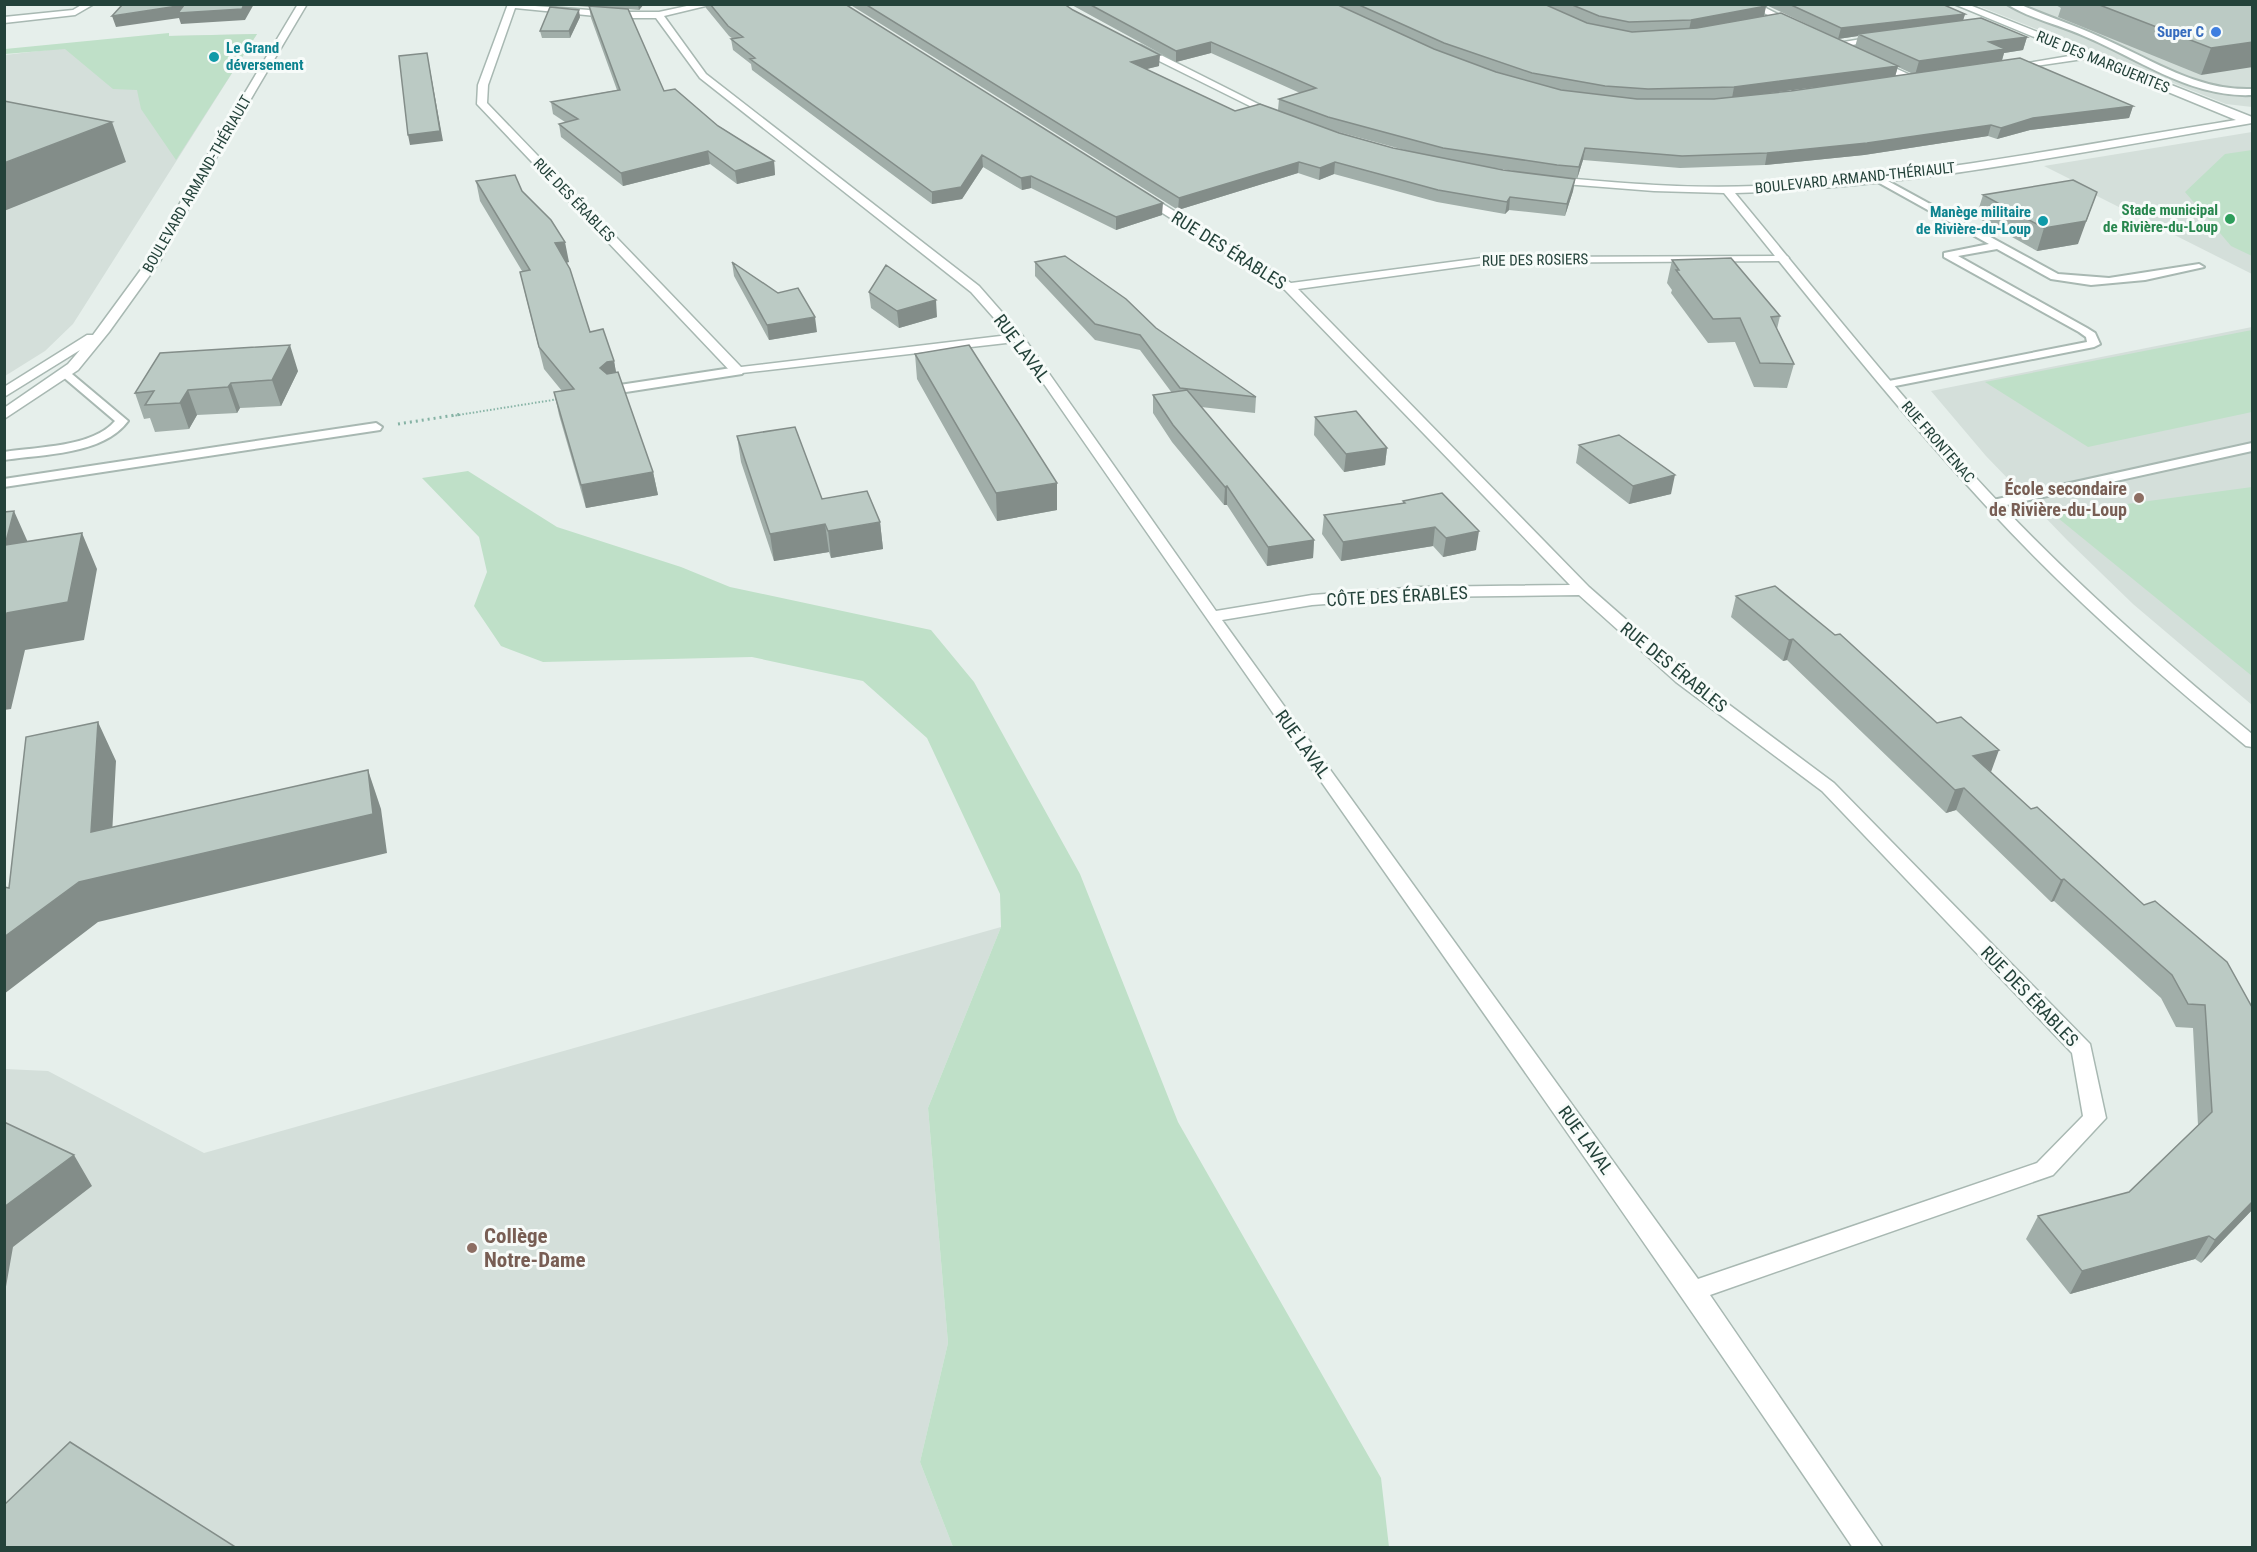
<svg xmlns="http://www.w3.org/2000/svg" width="2257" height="1552" viewBox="0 0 2257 1552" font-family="'Roboto Condensed',sans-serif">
<rect width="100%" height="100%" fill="#e6efeb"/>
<!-- built -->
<path fill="#d4dfda" d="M1976 5H2252V107L2226 104Z
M257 34 73 324 45 351 5 376V55L166 36Z
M2252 132V274L2093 194 2098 193 2044 166Z
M2252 327V705L2133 604 2067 540 1986 456 1931 391Z
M1001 927 928 1108 948 1343 920 1462 953 1547 5 1548V1069L48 1071 204 1153Z"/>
<!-- green -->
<path fill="#bfe0c8" d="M169 33V36L257 34 176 160 141 109 137 90 113 89 65 49 5 54V49Z
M2252 150V256L2231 246 2185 192 2225 154Z
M2252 330V412L2088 447 1985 382Z
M468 471 557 527 681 567 730 587 931 630 974 682 1080 874 1178 1122 1381 1478 1389 1547H953L920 1462 948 1343 928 1108 1001 927 1000 894 927 738 863 681 752 657 543 662 501 646 474 606 487 572 479 537 422 478Z
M2252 487V676L2053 514Z"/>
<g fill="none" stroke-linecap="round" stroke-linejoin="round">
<defs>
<path id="service" d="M2007 4H2019C2049 17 2080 27 2109 41 2156 62 2199 91 2252 89V95C2191 98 2139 59 2084 36 2060 25 2030 19 2007 4Z
M1877 175 2058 274 2109 278 2199 264 2204 267 2145 280 2091 285 2051 279 1997 249 1958 256 2087 328 2095 333 2100 344 2094 347 1885 388 1883 385 1889 381 2087 342 2086 337 2079 332 1944 257V253L1989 244 1874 180 1872 178Z
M738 367 744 371 742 374 613 394 607 390 613 386Z
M66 369 128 421C103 455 43 454 4 460V452C36 447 94 447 115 421L62 376 60 373Z
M376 423 382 427 380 430 4 487V479Z
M2252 443V451L1993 508 1986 504 1993 500Z"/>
<path id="minor" d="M83 4H94L75 15 4 23V17L73 10Z
M508 4 616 12H659L696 4H714L664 16 706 74 979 286 1022 335 1216 611 1312 595 1419 587 1570 585 1285 290 1137 197V193H1145L1291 283 1489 257 1787 256 1789 258 1783 261 1489 263 1298 289 1589 587 1688 674 1834 783 2090 1044 2106 1118 2053 1175 1710 1295 1883 1548H1853C1579 1142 1292 745 1015 342L733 374 477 104 478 85ZM515 8 616 18H656L700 78 971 292 1009 335 741 367 487 103 488 85ZM1579 595 1676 682 1822 791 2072 1053 2083 1116 2037 1163 1698 1279 1222 620 1312 605 1419 597Z
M1746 4H1758L1797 24 1790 26Z
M1879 36 1883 39 1882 41 1836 47 1832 44Z
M2087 53 2092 56 2090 58 2009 70 2004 67Z
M1875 59 1917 78 1919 80 1911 82 1872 64 1870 62Z"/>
<path id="tertiary" d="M298 4H307L207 173 160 261 109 332 78 370 4 419V408L68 364 80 350 4 397V387L87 335H93L148 260 197 173Z
M1954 4H1967L2252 117V123C2081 152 1909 188 1735 193 1818 293 1899 396 1988 491 2070 579 2160 658 2252 734V747L2246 746C2151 668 2059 587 1977 496 1888 399 1807 295 1724 193L1654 191 1552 183 1547 180 1552 177C1620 183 1688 189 1756 186 1918 178 2077 145 2236 120Z
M1135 45H1141L1280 115 1272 117 1135 49Z"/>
</defs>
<!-- service casing -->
<use href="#service" stroke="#a8b8b2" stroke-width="4"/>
<!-- minor casing -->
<use href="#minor" stroke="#a8b8b2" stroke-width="3"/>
<!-- tertiary casing -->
<use href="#tertiary" stroke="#a8b8b2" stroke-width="3"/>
<!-- path-far1 -->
<path stroke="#86b3a5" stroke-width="2" stroke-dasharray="1.5 2" stroke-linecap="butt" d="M452 416 559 399"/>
<!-- path -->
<path stroke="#86b3a5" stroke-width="3" stroke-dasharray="2 4" stroke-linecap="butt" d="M398 424 462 414"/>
<!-- service -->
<use href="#service" fill="#fff" fill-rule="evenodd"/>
<!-- minor -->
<use href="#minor" fill="#fff" fill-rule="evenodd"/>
<!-- tertiary -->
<use href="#tertiary" fill="#fff" fill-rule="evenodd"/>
</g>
<!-- wall -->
<path fill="#a1aea9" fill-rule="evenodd" d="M555 4H644L639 10 628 9 664 91 774 161 775 175 737 184 710 164 623 186 561 137 559 124 565 122 553 114 551 102 617 90 591 18 589 7Z
M706 4H845L1162 215 1116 230 1031 188 1022 190 983 167 962 199 932 204 752 70 751 64 733 50 731 39H733L729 36 706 8Z
M849 4H1064L1159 66 1146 69 1235 111 1278 110 1279 99 1300 93 1211 53 1176 62 1070 4H1764L1766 6 1764 16 1855 47 1858 36 1838 39 1764 4H1942L1965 14 1963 20 2027 37 2023 50 2004 53 2002 61 2133 106 2129 118 2030 130 1997 139 1988 136 1864 155 1765 165 1680 168 1583 160 1577 179 1573 178 1575 179 1573 191 1565 216 1509 210 1505 214 1437 202 1334 174 1319 180 1298 173 1178 210ZM1898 67 1913 74 1895 76ZM1846 83 1791 91 1759 94ZM1331 130 1412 152 1393 148ZM1487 167 1508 170 1525 173 1503 170Z
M2054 4H2253L2201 75 2058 17 2061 8Z
M580 17 570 38H542L540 31Z
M476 181 522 191 569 262 566 263 590 332 614 361 616 373 653 472 658 495 586 508 559 415 554 392 562 391 544 369 525 293 520 272 522 271 480 201Z
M1983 195 2078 244 2037 251 1976 217Z
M1672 260 1780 316 1777 329 1794 364 1787 388 1754 387 1735 342 1708 343 1671 293 1672 290 1667 283Z
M732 262 817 332 769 340 734 276Z
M1035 262 1156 328 1256 397 1255 413 1201 407 1314 540 1313 558 1267 566 1227 505H1224L1172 442 1153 413V395L1172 393 1140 350 1095 340 1035 276Z
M869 292 937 317 899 328 871 308Z
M915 354 1057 510 997 521 917 379Z
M298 371 281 406 240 408 237 413 197 415 189 429 155 432 150 418 144 419 135 393Z
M1315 417 1387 448 1385 465 1344 472 1314 435Z
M737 436 822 499 880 522 883 549 831 558 829 552 774 561 741 462Z
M1579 445 1671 494 1629 504 1576 463Z
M1403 501 1476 550 1443 557 1433 546 1341 561 1322 534 1324 515 1403 503Z
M1736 596 1991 773 2031 809 2144 905 2227 962 2253 1209 2201 1263 2195 1259 2070 1294 2026 1239 2038 1216 2129 1192 2198 1125 2193 1028 2176 1027 2161 998 2054 901 2051 902 1956 810 1946 813 1787 660 1783 661 1731 617Z"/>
<!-- shaded-wall -->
<path fill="#838d89" d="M254 4 245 20 181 24 179 18 116 27 112 16 184 5Z
M638 4H644L639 10Z
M1766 6 1764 16 1689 30 1691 20Z
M579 10 580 17 570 38 569 31Z
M1965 14 1962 24 1858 34V36L1838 39 1841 28Z
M2027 37 2023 50 2004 53 2001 63 1915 75 1919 61 1989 42Z
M1211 42V53L1176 62V51Z
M2253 42V67L2201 75 2211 48Z
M427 53 443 141 410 145 408 135Z
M1160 55 1159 66 1131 73V62Z
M1898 66 1895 77 1732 98 1734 87Z
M2133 106 2129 118 2030 130 1997 139 2001 128 2033 118Z
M112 122 126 162 4 211V163Z
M1991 125 1988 136 1864 155 1765 165 1767 153Z
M1585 148 1583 160 1577 179 1579 167Z
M708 151 710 164 623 186 621 173Z
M982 155 983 167 962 199 932 204V192Z
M774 161 775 175 737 184 735 171Z
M1299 162 1298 173 1178 210 1179 198Z
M1335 162 1334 174 1319 180 1320 168Z
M1031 176V188L1022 190 1021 178Z
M1575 179 1573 191 1565 216 1567 204Z
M2097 192 2078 244 2037 251 2044 228Z
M1510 197 1509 210 1505 214 1507 202Z
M1163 203 1162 215 1116 230V217Z
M565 242 569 262 559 264 555 243Z
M936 300 937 317 899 328 897 311Z
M815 317 817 332 769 340 767 325Z
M290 345 298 371 281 406 272 380Z
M614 361 618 383 600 368 607 362Z
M231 383 240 408 237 413 228 387Z
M188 390 197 415 189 429 180 403Z
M1387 448 1385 465 1344 472 1346 454Z
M653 472 658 495 586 508 581 485Z
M1675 475 1671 494 1629 504 1633 486Z
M1057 483V510L997 521 996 493Z
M1227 486V505H1224L1225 487Z
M14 511 30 547 5 545Z
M880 522 883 549 831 558 828 531Z
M825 524 829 552 774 561 770 534Z
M1435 527 1433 546 1341 561 1343 542Z
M1479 531 1476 550 1443 557 1446 538Z
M82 533 97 569 84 640 25 650 11 709 4 710V623L7 613Z
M1314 540 1313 558 1267 566 1268 547Z
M1793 639 1787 660 1783 661 1789 640Z
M98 722 116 761 110 872 91 832Z
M1999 750 1991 772 1973 756Z
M368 770 381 809 387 853 98 922 4 994V937L79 882Z
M1964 788 1956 810 1946 813 1955 790Z
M2064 879 2054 901 2051 902 2061 880Z
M74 1155 92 1186 13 1247 4 1298V1207Z
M2253 1201V1209L2201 1263 2215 1240Z
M2209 1236 2195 1259 2070 1294 2082 1271Z"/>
<!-- building -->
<path fill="#bbcac4" stroke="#838d89" stroke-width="1.5" d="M123 4H244L242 9 178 13 184 5 112 16Z
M710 4H845L1163 203 1116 217 1031 176 1021 178 982 155 961 187 932 192 750 59 755 58 731 39 743 37 728 26Z
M865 4H1064L1073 10 1160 55 1131 62 1235 111 1260 104 1339 133 1393 148 1503 170 1575 179 1567 204 1510 197 1507 202 1438 190 1335 162 1320 168 1299 162 1179 198Z
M1089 4H1336L1434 49 1496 72 1561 90 1637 99H1714L1791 91 2020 58 2133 106 2033 118 2001 128 1991 125 1867 143 1767 153 1682 156 1585 148 1579 167 1557 165 1443 148 1328 117 1279 99 1316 88 1211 42 1176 51Z
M1357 4H1544L1587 23 1632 32 1697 28 1781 13 1898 66 1734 87 1648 89 1605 86 1532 73 1444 43Z
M1570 4H1764L1766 6 1691 20 1629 22 1599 16Z
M1789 4H1942L1965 14 1841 28Z
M2097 4H2253V42L2211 48Z
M589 6 628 9 664 91 675 89 718 126 774 161 735 171 708 151 621 173 559 124 578 119 551 102 620 90Z
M550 7 579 10 569 31H540Z
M1981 18 2027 37 1989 42 2005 49 1919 61 1858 34Z
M427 53 440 131 408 135 399 56Z
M4 101 112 122 4 163Z
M515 175 522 191 551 220 565 242 555 243 570 269 590 332 603 329 614 361 607 362 600 368 607 374 618 372 653 472 581 485 554 392 574 389 539 347 520 272 530 270 476 181Z
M2073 180 2097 192 2086 221 2044 228 1983 195Z
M1065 256 1126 299 1156 328 1256 397 1180 388 1140 335 1095 324 1035 262Z
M1731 258 1780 316 1771 317 1794 364 1760 363 1740 318 1713 319 1676 270H1679L1672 260Z
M732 262 778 293 798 288 815 317 767 325Z
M886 265 936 300 897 311 869 292Z
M290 345 272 380 231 383 228 387 188 390 180 403 145 405 154 391 135 393 160 353Z
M969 345 1057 483 996 493 915 354Z
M1187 390 1314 540 1268 547 1227 486 1225 487 1173 425 1153 395Z
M1356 411 1387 448 1346 454 1315 417Z
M795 427 822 499 867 491 880 522 828 531 825 524 770 534 737 436Z
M1619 435 1675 475 1633 486 1579 445Z
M1442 493 1479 531 1446 538 1435 527 1343 542 1324 515 1405 503 1403 501Z
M14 511 5 545 82 533 68 602 7 613 4 623V512Z
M1775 586 1835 635 1840 634 1937 723 1961 717 1999 750 1973 756 2031 809 2037 807 2144 905 2155 901 2227 962 2253 1009V1201L2215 1240 2209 1236 2082 1271 2038 1216 2129 1192 2212 1112 2205 1005 2188 1004 2172 975 2064 879 2061 880 1964 788 1955 790 1793 639 1789 640 1736 596Z
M98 722 91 832 368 770 373 814 79 882 4 937V887L9 888 26 737Z
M4 1122 74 1155 4 1207Z
M70 1442 237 1548H4V1505Z"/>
<!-- markers -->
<circle fill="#3f7fe0" stroke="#f7fbf9" stroke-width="2" cx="2216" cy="32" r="6"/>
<g fill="#0f9aa8" stroke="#f7fbf9" stroke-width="2">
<circle cx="214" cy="57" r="6"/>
<circle cx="2043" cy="221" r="6"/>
</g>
<circle fill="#2e9e5b" stroke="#f7fbf9" stroke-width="2" cx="2230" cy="219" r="6"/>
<g fill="#8d6e63" stroke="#f7fbf9" stroke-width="2">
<circle cx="2139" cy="498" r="6"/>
<circle cx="472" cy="1248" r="6"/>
</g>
<g text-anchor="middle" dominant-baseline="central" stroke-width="6" stroke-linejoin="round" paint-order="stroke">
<!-- far-shop labels -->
<g font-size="15" font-weight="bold" fill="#366cbe" stroke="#f7fbf9" text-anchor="end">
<text x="2204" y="32">Super C</text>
</g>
<!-- far-culture labels -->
<g font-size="15" font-weight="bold" fill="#0d838f" stroke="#f7fbf9" text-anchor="start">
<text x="226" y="48">Le Grand<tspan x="226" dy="17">déversement</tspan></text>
<text x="2031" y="212" text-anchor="end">Manège militaire<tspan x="2031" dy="17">de Rivière-du-Loup</tspan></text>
</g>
<!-- far-street labels -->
<g font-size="15" fill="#24423a" stroke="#f7fbf9">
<text transform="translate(2103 62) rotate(22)">RUE DES MARGUERITES</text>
<text transform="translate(1855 178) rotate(-6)">BOULEVARD ARMAND-THÉRIAULT</text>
<text transform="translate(197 184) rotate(-60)">BOULEVARD ARMAND-THÉRIAULT</text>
<text transform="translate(574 200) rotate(46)">RUE DES ÉRABLES</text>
<text transform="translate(1535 260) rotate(-1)">RUE DES ROSIERS</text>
<text transform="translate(1938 442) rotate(49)">RUE FRONTENAC</text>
</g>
<!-- far-leisure labels -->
<g font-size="15" font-weight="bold" fill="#27864d" stroke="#f7fbf9" text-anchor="end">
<text x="2218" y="210">Stade municipal<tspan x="2218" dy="17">de Rivière-du-Loup</tspan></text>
</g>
<!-- street labels -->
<g font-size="18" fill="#24423a" stroke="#f7fbf9">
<text transform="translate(1229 250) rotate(32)">RUE DES ÉRABLES</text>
<text transform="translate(1022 348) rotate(53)">RUE LAVAL</text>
<text transform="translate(1397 596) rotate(-3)">CÔTE DES ÉRABLES</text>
<text transform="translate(1674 667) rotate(39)">RUE DES ÉRABLES</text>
<text transform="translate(1303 744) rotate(54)">RUE LAVAL</text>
<text transform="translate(2030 996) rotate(46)">RUE DES ÉRABLES</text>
<text transform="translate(1586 1140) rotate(54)">RUE LAVAL</text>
</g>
<!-- education labels -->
<g font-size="18" font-weight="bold" fill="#785e54" stroke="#f7fbf9" text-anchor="end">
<text x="2127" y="488">École secondaire<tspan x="2127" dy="21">de Rivière-du-Loup</tspan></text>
</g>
<!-- near-education labels -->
<g font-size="21" font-weight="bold" fill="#785e54" stroke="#f7fbf9" text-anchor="start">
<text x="484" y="1236">Collège<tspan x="484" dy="24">Notre-Dame</tspan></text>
</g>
</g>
<!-- border -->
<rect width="2257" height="1552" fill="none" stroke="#24423a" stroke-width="12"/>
</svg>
